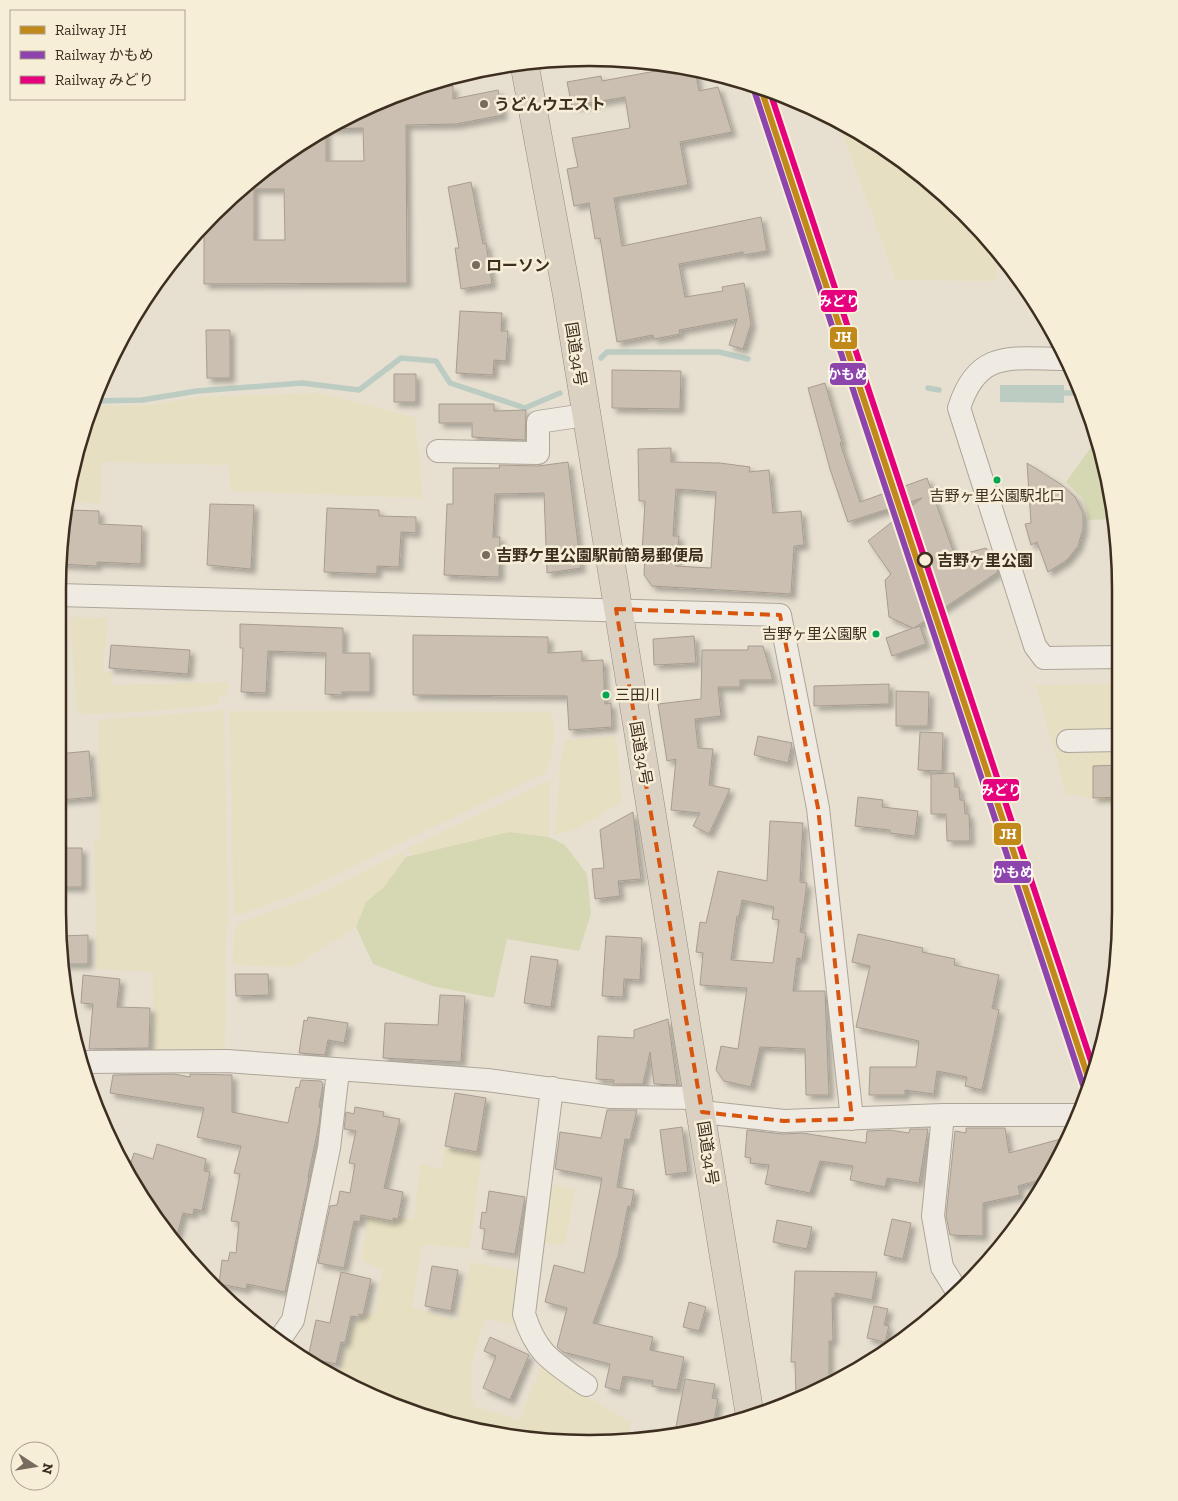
<svg xmlns="http://www.w3.org/2000/svg" width="1178" height="1501" viewBox="0 0 1178 1501" font-family="'Zilla Slab','Noto Sans JP',serif">
<defs>
<filter id="shadow"><feDropShadow dx="4.5" dy="4.5" stdDeviation="2.5" flood-color="#0004"/></filter>
</defs>
<rect width="100%" height="100%" fill="#e7e0d1"/>
<!-- farmland -->
<path fill="#e6dfc2" d="M838 121 912 167 988 238 996 249V281L896 280Z
M319 393 415 417 423 498 231 491 229 465 101 462V503L69 502 86 418 91 406 152 405 197 397Z
M70 617 108 618 103 671 112 673V685L229 682 227 694 218 696 219 704 154 711 93 714 77 713Z
M1120 684V803H1110L1066 793 1036 685Z
M224 710 228 912 226 941 225 1052 154 1051 153 972 97 969 94 840H100L98 720Z
M230 711 552 712 554 732 552 757 545 773 297 894 242 914 234 915Z
M616 736 622 801 576 830 555 834 560 765 565 740Z
M550 780 549 837 509 832 412 855 406 849Z
M403 852 406 857 384 887 366 902 356 927 293 967 233 965 234 932 239 923 324 892Z
M445 1148 482 1154 470 1248 422 1245 412 1307 457 1320 470 1262 524 1272 521 1326 485 1319 472 1362 473 1406 519 1420 542 1365 588 1397 631 1423 629 1438 589 1443 452 1425 375 1394 339 1372 355 1322 375 1311 383 1270 362 1261 368 1213 414 1219 420 1164 442 1169Z
M548 1184 575 1189 565 1245 543 1243Z"/>
<!-- green -->
<path fill="#d6d7b3" d="M1097 439 1112 519 1089 520 1083 499 1066 482Z
M509 832 549 837 565 845 587 874 591 914 579 951 507 939 494 998 432 986 373 964 356 927 366 902 384 887 406 857Z"/>
<!-- water -->
<path fill="#bcccc2" d="M1000 385H1064V403L1000 402Z"/>
<g fill="none" stroke-linecap="round" stroke-linejoin="round">
<!-- stream -->
<path stroke="#bcccc2" stroke-width="5.5" d="M601 358 607 352H719L748 359
M928 388 939 390
M1058 393H1081
M93 401 142 400 197 391 302 383 359 390 401 358 436 361 450 383 525 408 560 393"/>
</g>
<!-- building -->
<path fill="#cbbfb2" stroke="#a89c90" fill-rule="evenodd" filter="url(#shadow)" d="M677 67 695 70 699 91 718 87 732 132 680 142 688 185 614 198 622 246 761 217 767 251 743 255V252L679 264 685 297 723 291 722 287 744 283 751 324 743 349 729 345 737 319 679 330 680 334 654 339 653 335 617 342 600 238 595 239 589 203 574 206 567 169 578 167 572 138 630 128 625 97 572 106 567 82 601 76 602 81Z
M453 86V99L498 90 503 115 456 124 406 125 407 283 204 284V226L238 190 323 129 416 87ZM363 128 364 161H326V129ZM254 189H284L285 240H254Z
M471 182 483 244 486 243 492 284 461 289 455 248H459L448 187Z
M460 311 502 313 501 331H508L506 361 494 360 493 375 456 373Z
M206 330H230V378H207Z
M612 370 681 371 680 409 612 408Z
M394 374H416V402H394Z
M825 383 842 442 840 443 860 502 927 478 955 556 986 548 993 558 998 572 914 628 920 626 926 644 892 656 886 638 913 628 889 617 885 580 891 574 868 541 922 498 848 522 830 469 808 388Z
M439 404H494V411L526 410 525 440 472 437V423H439Z
M671 448V462L720 463 750 467 749 472 769 470 773 513 801 511 804 545 794 546 791 594 652 586 644 575 645 555 642 554 645 501H639L638 449ZM676 489 716 492 711 568 676 566 679 536H673Z
M568 462 581 568 547 573 544 493 495 494 493 537H500L499 577 444 575 447 504H453V468H500L499 465 538 466Z
M1027 463 1062 485 1075 497 1083 513V529L1078 546 1067 560 1048 572 1037 542 1031 545 1025 524 1031 523Z
M210 504 254 505 251 569 207 565Z
M327 508 379 510V516L416 517V533L401 532 399 567 377 566V574L324 572Z
M67 510 99 511V524L142 526 141 564 97 562V566L59 564 60 548H66Z
M240 624 343 628V653H370V692H342V695L325 694 326 653 268 651 266 693 241 692 243 648H240Z
M413 635 548 637V653L582 651V661L603 660 605 704 611 703 612 727 569 730 567 696 413 695Z
M694 636 696 663 654 665 653 639Z
M111 645 190 650 188 674 109 668Z
M748 646H763L773 680H740V687H718L721 716 695 719 698 748 713 749 709 785 730 789 709 834 693 826 700 813 671 810 676 759 667 761 658 704 701 699 702 650H748Z
M889 684V704L814 706V686Z
M896 691 929 692 928 726H896Z
M920 732 943 733 942 771 918 770Z
M758 736 792 743 788 763 754 755Z
M89 751 93 797 60 800 58 754Z
M1120 765V797L1093 798V766Z
M954 773 955 787H959L960 800H964L965 814H969L970 841H947L946 814H931V774Z
M858 797 883 800 882 807 918 811 915 836 890 833V830L855 826Z
M633 812 641 879 618 881 620 896 595 899 592 869 604 868 600 830Z
M770 821 803 823 800 882 807 883 800 932 806 933 802 959 797 958 793 991H825L829 1095H806L805 1049 760 1047 751 1087 724 1081 716 1070 721 1046 738 1049 747 988 700 985 703 953 696 952 700 922 706 923 718 871 767 881ZM742 900 774 907 772 919 779 920 773 963 731 960 737 916H739Z
M59 848H82V887H58Z
M858 934 923 948 922 952 955 959 954 965 999 975 992 1008 999 1010 982 1090 965 1086 967 1077 937 1071 934 1094 905 1090V1095H869L870 1067H916L919 1041 856 1027 870 966 852 962Z
M88 935V964H64L61 936Z
M606 936 642 938 640 980 624 979 623 997 602 996Z
M531 956 558 960 551 1007 524 1003Z
M235 974H268L269 995 236 996Z
M83 975 120 979 117 1007 150 1008 149 1048 89 1049 93 1004 81 1003Z
M440 995 465 996 461 1062 383 1058 385 1023 438 1025Z
M308 1017 348 1023 344 1043 328 1040 325 1055 299 1053 304 1020 307 1021Z
M668 1019 677 1085 654 1084 650 1052 643 1084H613L614 1080 596 1079 598 1036 634 1038V1030Z
M174 1074 190 1077V1074L232 1075V1112L288 1123 296 1087 299 1088 301 1080 321 1081 323 1084 319 1107 321 1108 319 1124 308 1177 309 1178 285 1292 247 1284 246 1289 219 1284 222 1260 228 1261 230 1252 236 1253 239 1222 231 1221 240 1174 234 1173 241 1146 197 1137 204 1108 110 1093 113 1075Z
M455 1093 486 1098 477 1152 445 1146Z
M355 1107 384 1112 383 1116 400 1119 384 1188 403 1192 398 1219 393 1218V1221L361 1215 360 1222 354 1221 344 1268 318 1263 330 1206 337 1205 340 1191 350 1193 355 1164 349 1163 356 1131 344 1129 346 1112 354 1114Z
M607 1110H637L630 1140 625 1139 617 1187 634 1190 631 1207 628 1206 618 1256 593 1323 653 1337 650 1350 684 1357 677 1390 652 1386 653 1381 623 1376 620 1391 605 1387 610 1364 563 1352 557 1347 567 1308 545 1302 554 1265 584 1273 602 1178 555 1169 560 1132 601 1138Z
M682 1127 688 1172 666 1175 660 1130Z
M966 1128H1005L1009 1153 1068 1137 1047 1178 1018 1186 1020 1195 983 1203V1236L950 1235 946 1216 955 1131 966 1133Z
M910 1129H928L919 1183 887 1178 885 1187 850 1180 853 1166 820 1161 810 1193 765 1184 769 1165 750 1163 751 1158 745 1157 747 1130 783 1134 802 1133 866 1143 867 1131 890 1130 909 1133Z
M157 1144 206 1159 204 1171 210 1172 202 1211 194 1209 193 1215 183 1213 176 1239 127 1175 134 1153 153 1159Z
M489 1191 525 1197 515 1254 482 1249 485 1229 480 1228 482 1212 486 1213Z
M892 1219 911 1223 903 1259 884 1255Z
M777 1220 812 1227 807 1249 773 1242Z
M432 1266 458 1270 451 1311 425 1306Z
M795 1271 877 1272 872 1300 835 1293V1298H832L833 1341H829V1383L796 1397 795 1362H791Z
M341 1272 371 1279 363 1315 359 1314V1317L351 1316 345 1343 341 1342 336 1364 308 1358 316 1320 330 1323Z
M689 1302 706 1307 699 1331 683 1327Z
M874 1306 888 1309 884 1325 889 1326 885 1342 867 1338Z
M490 1337 529 1355 510 1400 483 1388 496 1356 484 1351Z
M685 1379 715 1384 712 1398 718 1399 713 1427 675 1432Z"/>
<g fill="none" stroke-linecap="round" stroke-linejoin="round">
<defs>
<path id="minor" d="M1066 359C1013 359 978 348 959 408L1035 646 1044 658 1120 657
M438 451 538 453V422L585 415
M58 595 780 615 818 808 852 1119
M1068 741 1120 740
M81 1062 227 1061 487 1080 611 1097 700 1098
M552 1088 524 1314C536 1354 553 1362 586 1385
M702 1112 784 1121 943 1115H1080
M943 1115 933 1216 942 1267 958 1293
M280 1339 293 1320 329 1148 338 1071"/>
<path id="highway" d="M524 62 567 295 750 1416"/>
</defs>
<!-- minor casing -->
<use href="#minor" stroke="#ada599" stroke-width="24"/>
<!-- highway casing -->
<use href="#highway" stroke="#928b80" stroke-width="29"/>
<!-- minor -->
<use href="#minor" stroke="#efebe3" stroke-width="22"/>
<!-- highway -->
<use href="#highway" stroke="#dad1c2" stroke-width="28"/>
<defs>
<path id="rail-1" d="M761 89 1090 1083"/>
<path id="rail-2" d="M754 90 1083 1085"/>
<path id="rail-3" d="M770 92 1094 1070"/>
</defs>
<!-- rail-1 casing -->
<use href="#rail-1" stroke="#f7eed8" stroke-width="10"/>
<!-- rail-2 casing -->
<use href="#rail-2" stroke="#f7eed8" stroke-width="10"/>
<!-- rail-3 casing -->
<use href="#rail-3" stroke="#f7eed8" stroke-width="10"/>
<!-- rail-1 -->
<use href="#rail-1" stroke="#c1881a" stroke-width="6"/>
<!-- rail-2 -->
<use href="#rail-2" stroke="#8e44ad" stroke-width="6"/>
<!-- rail-3 -->
<use href="#rail-3" stroke="#e5007d" stroke-width="6"/>
</g>
<!-- marked area -->
<path fill="none" stroke="#d7550e" stroke-width="4" stroke-dasharray="10 6" stroke-linejoin="round" d="M616 609 780 615 818 808 852 1119 784 1121 702 1112Z"/>
<!-- markers -->
<g fill="#786c5e" stroke="#f7eed8" stroke-width="2">
<circle cx="484" cy="104" r="5"/>
<circle cx="476" cy="265" r="5"/>
<circle cx="486" cy="555" r="5"/>
</g>
<g fill="#00a651" stroke="#f7eed8" stroke-width="2">
<circle cx="997" cy="480" r="4.5"/>
<circle cx="876" cy="634" r="4.5"/>
<circle cx="606" cy="695" r="4.5"/>
</g>
<circle fill="#f7eed8" stroke="#3d2e20" stroke-width="2.5" cx="925" cy="560" r="7"/>
<g text-anchor="middle" dominant-baseline="central" stroke-width="5" stroke-linejoin="round" paint-order="stroke">
<!-- bus labels -->
<g font-size="15" fill="#3d2e20" stroke="#f7eed8">
<text x="997" y="496">吉野ヶ里公園駅北口</text>
<text x="867" y="634" text-anchor="end">吉野ヶ里公園駅</text>
<text x="615" y="695" text-anchor="start">三田川</text>
</g>
<!-- poi labels -->
<g font-size="16" font-weight="bold" fill="#3d2e20" stroke="#f7eed8" text-anchor="start">
<text x="494" y="104">うどんウエスト</text>
<text x="486" y="265">ローソン</text>
<text x="496" y="555">吉野ケ里公園駅前簡易郵便局</text>
</g>
<!-- street labels -->
<g font-size="16" fill="#3d2e20" stroke="#f7eed8">
<text transform="translate(576 354) rotate(81)">国道34号</text>
<text transform="translate(641 753) rotate(80)">国道34号</text>
<text transform="translate(708 1153) rotate(81)">国道34号</text>
</g>
<!-- stop labels -->
<g font-size="16" font-weight="bold" fill="#3d2e20" stroke="#f7eed8" text-anchor="start">
<text x="937" y="560">吉野ヶ里公園</text>
</g>
</g>
<!-- crop -->
<path d="M0 0H1178V1501H0ZM589 66H589A523 523 0 0 1 1112 589V912A523 523 0 0 1 589 1435H589A523 523 0 0 1 66 912V589A523 523 0 0 1 589 66Z" fill="#f7eed8" fill-rule="evenodd"/>
<path fill="none" stroke="#3d2e20" stroke-width="2.5" d="M589 66H589A523 523 0 0 1 1112 589V912A523 523 0 0 1 589 1435H589A523 523 0 0 1 66 912V589A523 523 0 0 1 589 66Z"/>
<g stroke="#f7eed8" stroke-width="2">
<rect x="820" y="289" width="38" height="24" rx="5" fill="#e5007d"/>
<rect x="829" y="326" width="29" height="24" rx="5" fill="#c1881a"/>
<rect x="829" y="362" width="38" height="24" rx="5" fill="#8e44ad"/>
<rect x="982" y="778" width="38" height="24" rx="5" fill="#e5007d"/>
<rect x="993" y="822" width="29" height="24" rx="5" fill="#c1881a"/>
<rect x="993" y="860" width="39" height="24" rx="5" fill="#8e44ad"/>
</g>
<g font-size="14" text-anchor="middle" font-weight="bold" fill="#fff">
<text x="839" y="306">みどり</text>
<text x="843" y="342">JH</text>
<text x="848" y="379">かもめ</text>
<text x="1001" y="795">みどり</text>
<text x="1008" y="839">JH</text>
<text x="1013" y="877">かもめ</text>
</g>
<!-- legend -->
<rect x="10" y="10" width="175" height="90" fill="#f7eed8" stroke="#ada18e"/>
<rect x="20" y="26" width="25" height="8" fill="#c1881a" stroke="#ada18e"/>
<text x="55" y="35" font-size="15" fill="#3d2e20">Railway JH</text>
<rect x="20" y="51" width="25" height="8" fill="#8e44ad" stroke="#ada18e"/>
<text x="55" y="60" font-size="15" fill="#3d2e20">Railway かもめ</text>
<rect x="20" y="76" width="25" height="8" fill="#e5007d" stroke="#ada18e"/>
<text x="55" y="85" font-size="15" fill="#3d2e20">Railway みどり</text>
<!-- north arrow -->
<g transform="translate(35 1466) rotate(102)"><circle r="24" fill="#f7eed8" stroke="#ada18e"/>
<path d="M0-4L9 19L0 12L-9 19Z" fill="#786c5e"/>
<text y="-8" font-size="14" font-weight="bold" text-anchor="middle" fill="#3d2e20">N</text>
</g>
</svg>
